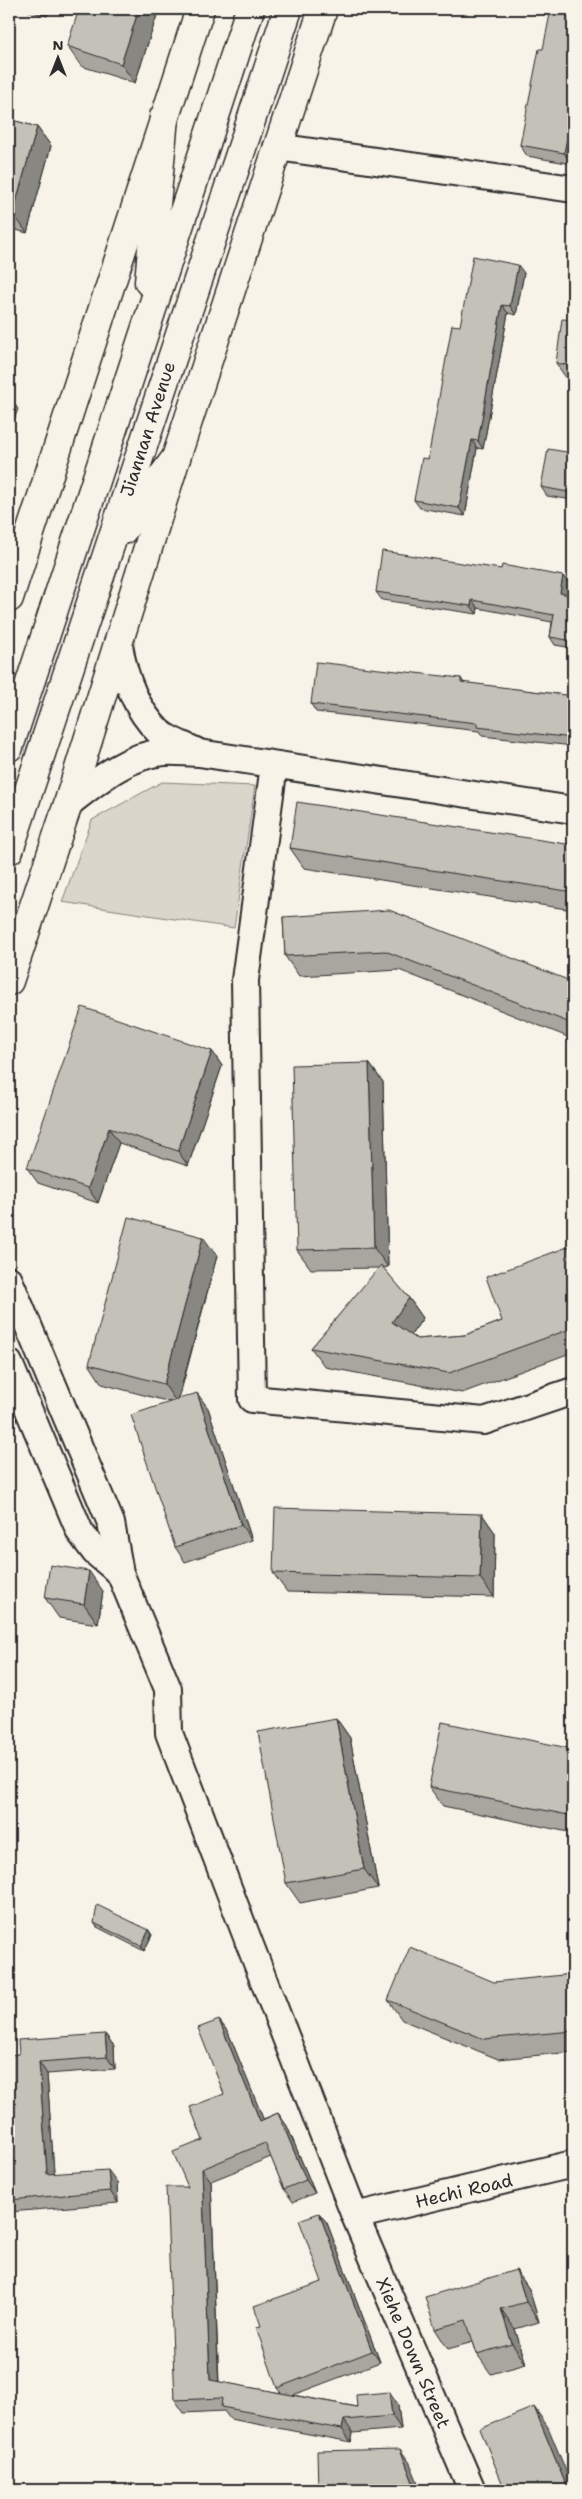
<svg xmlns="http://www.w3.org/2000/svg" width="582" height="2499" viewBox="0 0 582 2499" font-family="'Shantell Sans',sans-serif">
<rect width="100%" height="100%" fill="#f7f3e8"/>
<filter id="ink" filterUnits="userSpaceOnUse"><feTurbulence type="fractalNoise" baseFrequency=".02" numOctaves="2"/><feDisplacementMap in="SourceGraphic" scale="10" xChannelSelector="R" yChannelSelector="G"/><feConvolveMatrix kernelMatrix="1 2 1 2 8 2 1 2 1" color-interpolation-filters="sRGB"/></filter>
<g filter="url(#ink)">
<!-- grass -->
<path fill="#dad6cc" stroke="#82807c" d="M162 782 255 786 234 928 62 902 92 820Z"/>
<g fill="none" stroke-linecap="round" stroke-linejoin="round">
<defs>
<path id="minor" d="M277 147 573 189
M199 753 573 810
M274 765 245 980 252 1399 484 1421 573 1391
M68 804C96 782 127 755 164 752 175 751 188 753 199 753 187 746 168 741 158 731 135 708 124 676 119 645
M9 1280 111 1523 120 1573 95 1552 80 1532 9 1363
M120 1573 168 1689 169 1733 250 1945 355 2216 472 2490
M355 2216 573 2164"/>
<path id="major" d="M9 598 200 9
M9 981 68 804 176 458 323 9"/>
<path id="highway" d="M149 282 164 117
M123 530 176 458
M9 747 250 9
M9 850 288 9"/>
</defs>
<!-- minor casing -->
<use href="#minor" stroke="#2b2b2b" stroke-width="30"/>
<!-- major casing -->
<use href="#major" stroke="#2b2b2b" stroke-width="31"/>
<!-- highway casing -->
<use href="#highway" stroke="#2b2b2b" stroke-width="31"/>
<!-- minor -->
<use href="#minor" stroke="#f7f3e8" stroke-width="26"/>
<!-- major -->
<use href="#major" stroke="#f7f3e8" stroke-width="28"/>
<!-- highway -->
<use href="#highway" stroke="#f7f3e8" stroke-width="28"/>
</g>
<!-- wall -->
<path fill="#a9a69f" stroke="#2b2b2b" d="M22 9H49L47 16Z
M159 9 135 83 81 66 67 46Z
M573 9V157L572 164 527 156 520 145Z
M9 119 37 127 51 146 27 233 9 228Z
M524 273 516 315 508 313 483 449 477 448 465 516 420 508 414 500 428 459 460 326Z
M573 320V379L566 378 556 363Z
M573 453V500L547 496 541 487Z
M501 569 563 576 569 584 567 595 573 596V648L555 645 550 637 552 622 478 608 477 614 382 600 376 592Z
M461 678 464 683 573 696V746L482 736 479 731 316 712 311 704Z
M573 845V910L304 868 290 848Z
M283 917 573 982V1039L399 970 299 976 285 956Z
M212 1051 222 1066 188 1166 119 1143 98 1203 38 1183 27 1168Z
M369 1063 383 1082 388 1267 383 1268 409 1298 423 1318 411 1335 417 1339 465 1335 502 1321 573 1245V1352L462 1393 325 1367 311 1348 379 1268 311 1269 297 1250Z
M217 1256 179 1399 208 1408 252 1540 185 1562 175 1547 170 1402 102 1384 89 1364Z
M482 1514 495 1533 494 1597 287 1592 273 1573Z
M103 1591 98 1624 59 1618 45 1598Z
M336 1718 350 1738 378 1888 300 1903 286 1883Z
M573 1749V1833L443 1806 429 1787Z
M94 1923 152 1935 144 1951 97 1927Z
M573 1974V2052L498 2059 402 2020 388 2000Z
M219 2020 228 2032 263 2119 278 2113 287 2126 315 2193 293 2202 284 2189 271 2157 211 2181 219 2382 281 2393 277 2388 261 2326 322 2282 319 2213 327 2223 380 2362 293 2395 357 2407 398 2405 401 2429 353 2433 351 2442 230 2419 224 2411 184 2413 175 2400 188 2187 224 2094Z
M105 2034 114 2046 115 2069 47 2074 54 2174 117 2182 118 2203 9 2212V2055L19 2054Z
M516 2270 529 2289 539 2322 515 2329 526 2364 491 2374 477 2354 473 2342 448 2349 435 2329Z"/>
<!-- shaded-wall -->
<path fill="#898782" stroke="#2b2b2b" d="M42 9H49L47 16Z
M139 9H159L135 83 121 64Z
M573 109V157L572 164 564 153Z
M37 127 51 146 27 233 13 213Z
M518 265 524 273 516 315 510 306Z
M502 305 508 313 483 449 478 441Z
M9 396 18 409 9 434Z
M472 440 477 448 465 516 459 508Z
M563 576 569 584 566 602 560 593Z
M472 600 478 608 477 614 471 606Z
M212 1051 222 1066 188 1166 178 1151Z
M369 1063 383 1082 388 1267 374 1248Z
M109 1128 119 1143 98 1203 88 1188Z
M203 1237 217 1256 177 1403 164 1384Z
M409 1298 423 1318 406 1342 392 1322Z
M197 1393 208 1408 252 1540 241 1525Z
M482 1514 495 1533 494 1597 480 1578Z
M89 1571 103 1591 98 1624 84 1604Z
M336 1718 350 1738 378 1888 364 1869Z
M149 1930 152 1935 144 1951 141 1946Z
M219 2020 228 2032 269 2133 260 2121Z
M105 2034 114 2046 115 2069 107 2057Z
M39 2062 47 2074 55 2186 47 2174Z
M278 2113 287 2126 315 2193 306 2180Z
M202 2169 211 2181 219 2393 210 2380Z
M108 2170 117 2182 118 2203 110 2191Z
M319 2213 327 2223 380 2362 372 2351Z
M516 2270 529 2289 539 2322 526 2302Z
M501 2309 515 2329 526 2364 512 2344Z
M389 2392 398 2405 401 2429 392 2416Z
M534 2407 548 2427 573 2488V2490H568Z
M344 2420 353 2433 351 2442 342 2429Z
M400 2449 410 2463 421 2490H416Z"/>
<!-- building -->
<path fill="#c4c1b9" stroke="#2b2b2b" d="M79 9H139L121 64 67 46Z
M551 9H573V109L564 153 520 145 539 49H543Z
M9 119 37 127 13 213 9 212Z
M473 256 518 265 510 306 502 305 478 441 472 440 459 508 414 500 422 458 428 459 452 325 460 326Z
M562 319 573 320V366L556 363Z
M548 449 573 453V493L541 487Z
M382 551 501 569 502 565 563 576 560 593 573 596V641L550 637 554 615 472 600 471 606 376 592Z
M316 662 461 678V682L573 696V738L477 727V723L311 704Z
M297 802 573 845V892L290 848Z
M389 910 573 982V1024L385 951 285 956 283 917Z
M82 1007 212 1051 178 1151 109 1128 88 1188 27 1168Z
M369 1063 374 1248 297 1250 292 1065Z
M128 1217 203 1237 164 1384 89 1364Z
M573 1245V1328L449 1373 311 1348 381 1265 409 1298 392 1322 417 1339 465 1335 502 1321 486 1277Z
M197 1393 241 1525 175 1547 131 1415Z
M275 1508 482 1514 480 1578 273 1573Z
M50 1565 89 1571 84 1604 45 1598Z
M336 1718 364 1869 286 1883 258 1732Z
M442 1722 573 1749V1816L429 1787Z
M97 1905 149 1930 141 1946 94 1923Z
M410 1947 494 1982 573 1974V2031L484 2039 388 2000Z
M219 2020 260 2121 278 2113 306 2180 284 2189 265 2143 202 2169 210 2380 357 2407 356 2395 389 2392 392 2416 344 2420 342 2429 221 2407 222 2398 175 2400 166 2187H188L173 2152 203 2140 190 2107 224 2094 198 2028Z
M105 2034 107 2057 39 2062 47 2174 108 2170 110 2191 9 2200V2055L19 2054 18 2040Z
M319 2213 372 2351 277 2388 256 2327 261 2326 254 2306 322 2282 299 2220Z
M516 2270 526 2302 501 2309 512 2344 477 2354 466 2320 435 2329 425 2297Z
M534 2407 568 2490H505L480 2429Z
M400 2449 416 2490H318L317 2451Z"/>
</g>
<g text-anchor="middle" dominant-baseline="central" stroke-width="5" stroke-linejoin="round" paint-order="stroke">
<!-- street labels -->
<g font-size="18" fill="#2b2b2b" stroke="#f7f3e8">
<text transform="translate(148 429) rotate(-72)">Jiannan Avenue</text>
<text transform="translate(464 2191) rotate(-13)">Hechi Road</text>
<text transform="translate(413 2353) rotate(67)">Xiehe Down Street</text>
</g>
</g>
<!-- margin -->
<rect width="582" height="2499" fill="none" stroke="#f7f3e8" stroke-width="30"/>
<rect x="15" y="15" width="552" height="2469" fill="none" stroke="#2b2b2b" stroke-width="2" filter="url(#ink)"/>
<!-- north arrow -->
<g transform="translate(58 58)" stroke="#f7f3e8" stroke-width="4" paint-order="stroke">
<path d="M0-4L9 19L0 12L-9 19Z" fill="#2b2b2b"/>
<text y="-8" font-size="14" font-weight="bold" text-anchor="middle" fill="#2b2b2b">N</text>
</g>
</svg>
